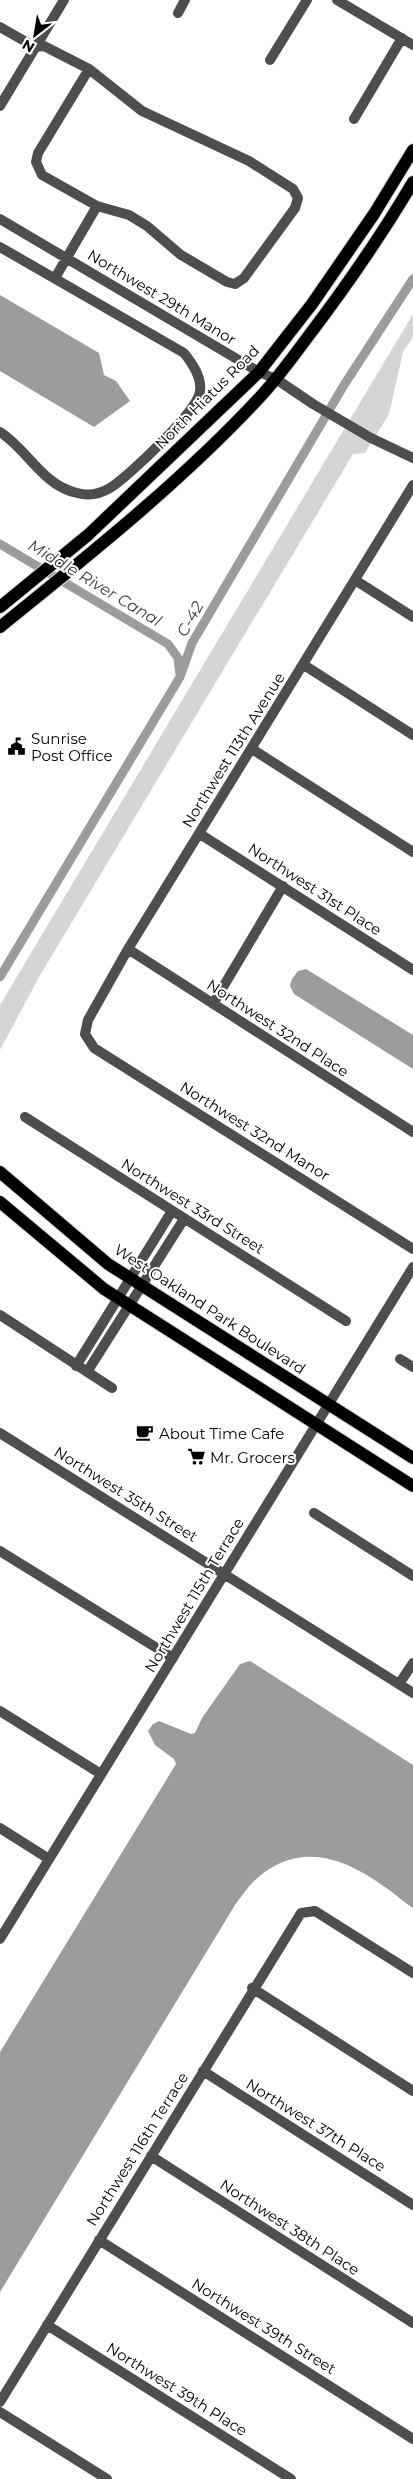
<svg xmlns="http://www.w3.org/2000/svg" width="413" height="2479" viewBox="0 0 413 2479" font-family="Montserrat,sans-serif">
<rect width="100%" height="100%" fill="#fff"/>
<!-- green -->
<path fill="#d5d5d5" d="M413 314V337L403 352 389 414 365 453 353 454 39 977 0 1050V1005Z"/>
<!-- water -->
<path fill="#9c9c9c" d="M0 295 99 353 104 375 116 381 130 401 94 427 0 371Z
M306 969 413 1035V1069L294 994 290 986 292 979 298 971Z
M250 1661 413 1765V1908C402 1901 393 1892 382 1885 340 1855 295 1842 254 1881 247 1888 241 1897 235 1905L0 2292V2052L176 1764 174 1759 155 1745 148 1731 153 1724 159 1721 191 1734 195 1733 202 1718 240 1664Z"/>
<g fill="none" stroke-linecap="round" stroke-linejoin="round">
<!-- canal -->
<path stroke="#9c9c9c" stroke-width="9" d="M0 544 168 644 178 658 180 675
M0 977 180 677 192 643 344 385 413 279"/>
<defs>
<path id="major" d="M0 607 88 535 259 372 312 304 374 214 413 150
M0 627C90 554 181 482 260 397 277 379 292 358 307 338 345 288 381 236 413 182
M0 1172 108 1264 413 1458
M0 1202 104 1289 413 1486"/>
</defs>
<!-- major casing -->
<use href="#major" stroke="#dbdbdb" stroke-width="14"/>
<!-- minor -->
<path stroke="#4e4e4e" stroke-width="10" d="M337 0 413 45
M178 13 185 0
M0 27 35 47 44 46 89 69 142 111 249 161 293 189 298 198 295 208 244 278 235 284 227 282 181 255 147 226 129 215 97 206 42 175 36 162 38 153 89 69
M270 60 307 0
M0 106 64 0
M354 119 402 38
M0 219 259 372 276 379 313 404 371 438 413 458
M0 247 184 353C192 363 202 377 200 391 198 411 128 477 110 488 100 494 88 496 77 493 42 485 28 450 0 432
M55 278 97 206
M413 485 128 949 88 1020 85 1034 94 1048 413 1249
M355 580 413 617
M304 665 413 735
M252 749 413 852
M200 834 413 970
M128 949 413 1132
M213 1004 283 886
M25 1117 346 1321
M0 1315 112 1388
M400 1359 413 1367
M76 1366 172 1211
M87 1372 184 1219
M0 1433 413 1693
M314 1513 413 1576
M0 1551 173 1658
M399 1684 413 1663
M0 1711 101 1774
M0 1828 49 1859
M0 1939 413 1267
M252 1988 413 2091
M203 2071 413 2205
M151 2156 413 2323
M99 2240 413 2439
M47 2325 291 2479
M0 2402 301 1913 315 1911 413 1973
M0 2412 107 2479"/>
<!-- major -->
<use href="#major" stroke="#000" stroke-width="12"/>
</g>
<!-- icons -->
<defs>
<symbol id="civic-bare" viewBox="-9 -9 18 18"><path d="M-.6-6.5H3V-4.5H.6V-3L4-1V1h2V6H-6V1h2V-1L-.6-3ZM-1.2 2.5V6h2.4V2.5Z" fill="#000" stroke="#fff" stroke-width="2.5" paint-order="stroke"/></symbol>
<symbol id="cafe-bare" viewBox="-9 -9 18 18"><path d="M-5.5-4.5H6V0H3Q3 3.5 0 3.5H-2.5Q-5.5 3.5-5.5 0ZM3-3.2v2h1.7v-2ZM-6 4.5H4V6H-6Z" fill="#000" stroke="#fff" stroke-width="2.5" paint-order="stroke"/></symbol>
<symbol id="supermarket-bare" viewBox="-9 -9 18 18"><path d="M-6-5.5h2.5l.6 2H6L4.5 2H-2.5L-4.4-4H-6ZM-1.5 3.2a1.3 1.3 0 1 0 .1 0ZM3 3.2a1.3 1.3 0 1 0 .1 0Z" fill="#000" stroke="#fff" stroke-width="2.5" paint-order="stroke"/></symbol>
</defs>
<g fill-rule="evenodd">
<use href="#civic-bare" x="4" y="734" width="25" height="25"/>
<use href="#cafe-bare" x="132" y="1420" width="25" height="25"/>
<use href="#supermarket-bare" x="184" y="1444" width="25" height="25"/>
</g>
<g text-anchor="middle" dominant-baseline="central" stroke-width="4" stroke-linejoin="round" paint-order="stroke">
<!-- street labels -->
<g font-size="15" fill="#000" stroke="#fff">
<text transform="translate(162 297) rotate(31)">Northwest 29th Manor</text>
<text transform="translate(207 397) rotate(-45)">North Hiatus Road</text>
<text transform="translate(233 750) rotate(-58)">Northwest 113th Avenue</text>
<text transform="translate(315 889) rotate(33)">Northwest 31st Place</text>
<text transform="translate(278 1028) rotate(33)">Northwest 32nd Place</text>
<text transform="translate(255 1131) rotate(32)">Northwest 32nd Manor</text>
<text transform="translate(193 1206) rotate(32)">Northwest 33rd Street</text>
<text transform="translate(210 1309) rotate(33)">West Oakland Park Boulevard</text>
<text transform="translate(126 1494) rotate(32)">Northwest 35th Street</text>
<text transform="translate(194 1595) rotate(-59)">Northwest 115th Terrace</text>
<text transform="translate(316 2125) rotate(32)">Northwest 37th Place</text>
<text transform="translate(137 2149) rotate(-58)">Northwest 116th Terrace</text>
<text transform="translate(290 2227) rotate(33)">Northwest 38th Place</text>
<text transform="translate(264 2326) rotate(32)">Northwest 39th Street</text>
<text transform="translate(177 2389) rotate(32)">Northwest 39th Place</text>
</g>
<!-- poi labels -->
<g font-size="15" fill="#000" stroke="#fff" text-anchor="start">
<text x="31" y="738">Sunrise<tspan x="31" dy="17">Post Office</tspan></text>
<text x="159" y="1433">About Time Cafe</text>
<text x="210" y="1457">Mr. Grocers</text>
</g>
<!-- water labels -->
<g font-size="16" font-style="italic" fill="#3d3d3d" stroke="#fff">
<text transform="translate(95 583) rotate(31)">Middle River Canal</text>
<text transform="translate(190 619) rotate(-61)">C-42</text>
</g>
</g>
<!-- north arrow -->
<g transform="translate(35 35) rotate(211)" stroke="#ffffff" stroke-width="4" paint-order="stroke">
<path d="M0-4L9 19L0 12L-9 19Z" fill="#000000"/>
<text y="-8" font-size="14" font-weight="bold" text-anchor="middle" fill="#000000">N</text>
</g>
</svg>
